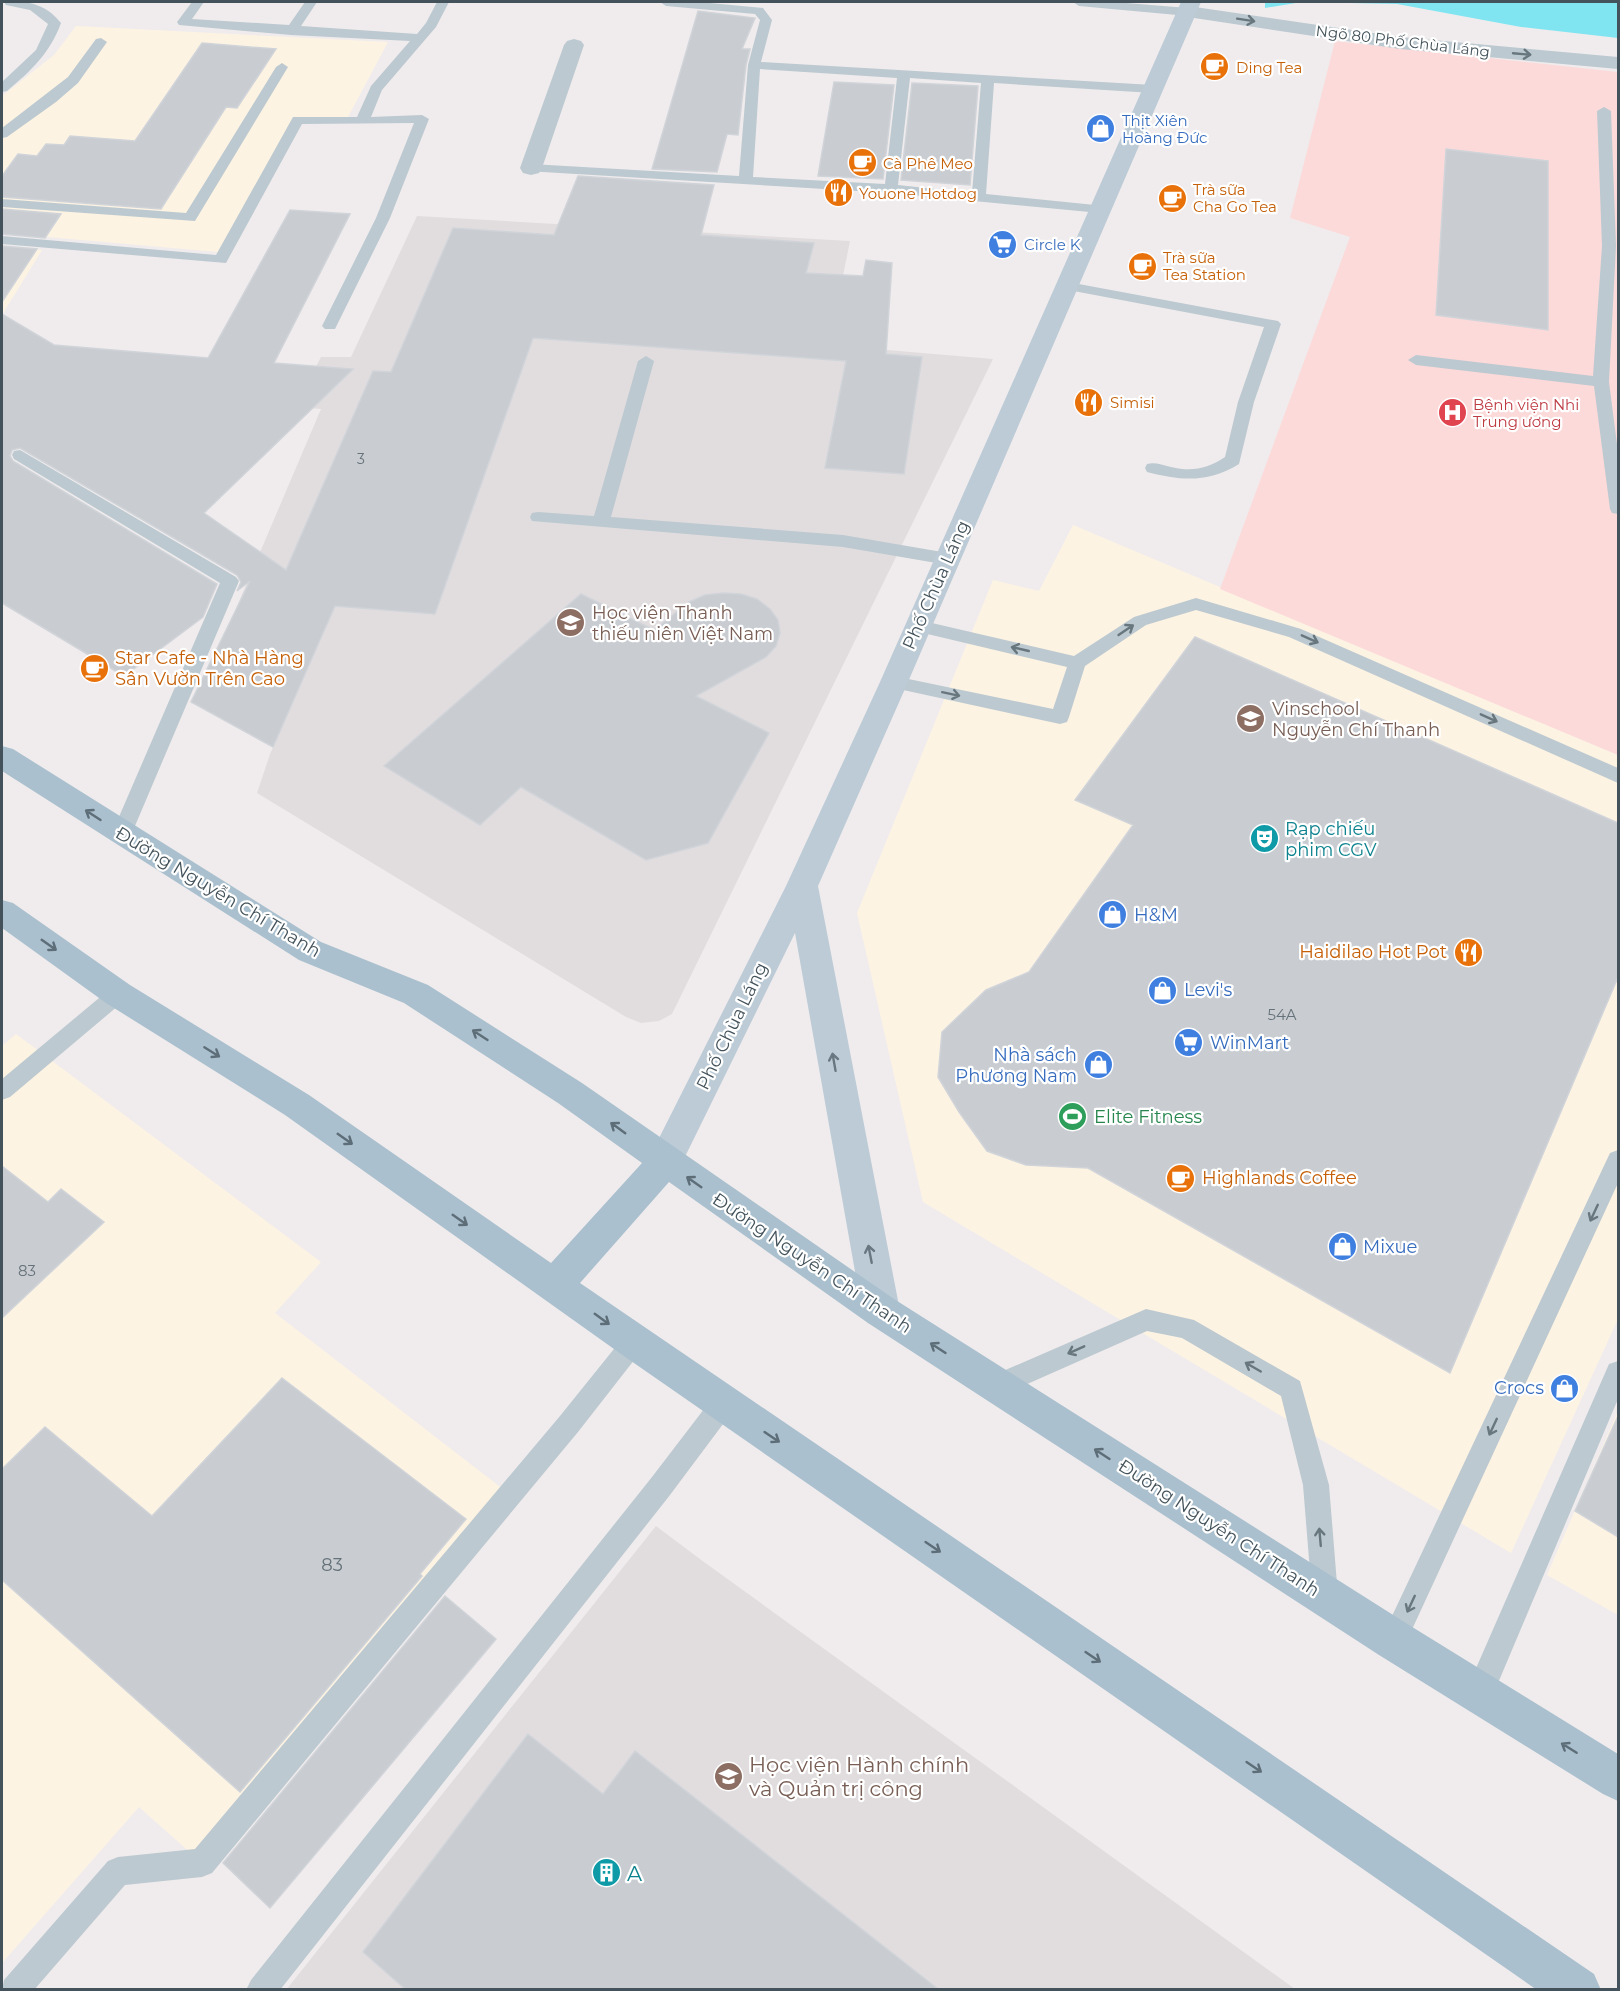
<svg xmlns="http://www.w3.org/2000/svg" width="1620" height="1991" viewBox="0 0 1620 1991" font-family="Montserrat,sans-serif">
<rect width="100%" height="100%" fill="#f0eced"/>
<!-- commercial -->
<path fill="#fdf3e3" d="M76 26 388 42 348 117H298L218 252 2 233V96L54 55Z
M2 246 42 250 2 315Z
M1073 525 1618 755V1319L1511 1553 923 1202 857 913 993 580 1039 591Z
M16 1034 321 1262 275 1313 508 1493 202 1863 139 1807 2 1963V1046Z
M1618 1411V1615L1547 1575Z"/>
<!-- education -->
<path fill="#e1dddf" d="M417 216 850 241 829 345 993 359 672 1014 659 1021 641 1023 626 1017 257 793 270 754 326 628 232 618 321 409 295 407 321 357H351Z
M656 1526 704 1562 1295 1989 286 1990Z"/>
<!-- medical -->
<path fill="#fcdada" d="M1335 41 1618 72V755L1220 589 1350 237 1290 218Z"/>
<!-- water -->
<path fill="#81e5f1" d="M1265 2H1618V38L1521 27 1397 4 1302 2 1265 8Z"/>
<!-- building -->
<path fill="#c9cdd2" stroke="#d0d4d9" stroke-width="1.5" d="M698 11 755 18 742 49H750L746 65 738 135 727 134 717 172 652 169Z
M202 43 276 49 237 108 226 107 161 209 2 197V176L18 154 37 156 46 144 64 145 70 136 135 141Z
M834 82 894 85 883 179 818 176Z
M912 83 978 86 970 185 901 180Z
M1446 149 1548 161V330L1436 315Z
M578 176 714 185 701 235 814 243 806 273 863 276 866 260 892 263 886 354 922 357 904 474 825 468 846 361 533 338 435 614 335 606 273 747 191 702 250 581 237 591 241 582 237 575 20 448 12 450 10 456 13 461 217 584 203 617 124 676 2 603V314L54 345 208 358 290 210 350 214 274 363 353 369 204 513 286 570 373 371 391 372 453 228 554 235Z
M2 209 61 214 45 238 2 234Z
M2 246 37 249 2 302Z
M723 593 741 594 757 599 770 609 778 620 780 633 776 646 766 657 696 696 769 733 708 843 646 860 521 787 480 825 384 766 581 594 654 630 689 602 705 595Z
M1195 637 1618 823V977L1450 1373 1088 1168 1026 1165 987 1151 959 1112 938 1077 942 1032 986 990 1029 972 1133 825 1075 800Z
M2 1166 48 1202 61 1189 104 1222 2 1318Z
M282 1378 466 1519 420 1574 422 1576 240 1792 2 1580V1469L45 1427 152 1516Z
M1618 1416V1537L1575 1511Z
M445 1596 496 1639 270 1908 223 1863Z
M528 1734 603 1794 635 1751 938 1989H405L363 1952Z"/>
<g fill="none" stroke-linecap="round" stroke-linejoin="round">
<!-- lane -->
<path fill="#bcc9d0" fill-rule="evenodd" d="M4 2C27 0 46 4 61 23 50 53 31 71 7 91L2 92V82L36 50 48 24 30 10 6 5Z
M192 2H204L192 19 289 25 305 2H317L301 26 417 34 426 23 437 2H449L436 27 382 90 371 117 422 115 429 119 390 218 335 329H325L322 326 376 218 414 123 302 124 226 263 2 244V236L216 255 293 117H357L371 86 410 41 291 35 179 25 177 22Z
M660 2H699L763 8 772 20 761 62 1153 85 1160 89 1153 93 994 83 986 194 1105 206 1107 209 1105 212 1100 213 891 193 526 171 524 168 531 164 739 176 748 65 760 20 755 14 666 6ZM760 69 897 78 885 184 753 177ZM910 78 981 83 972 193 898 185Z
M1073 2H1114L1188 8 1194 12 1188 16 1079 6Z
M101 38 107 42 78 83 56 102 7 137 2 138V128L68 77 96 39Z
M282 63 288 67 195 221 2 207V199L186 213 276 67Z
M1604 107 1611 111 1616 246 1609 382 1618 452V514L1612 513 1610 509 1594 386 1416 365 1408 360 1416 355 1593 376 1602 246 1597 111Z
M1068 282 1278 321 1281 324 1254 402 1239 464C1208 483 1182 481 1147 472L1145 468 1147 464C1155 462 1162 465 1171 467 1192 472 1207 469 1225 457L1238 402 1264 327 1063 289 1061 286Z
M646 356 654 361 611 517 843 535 948 553 954 555 957 559 954 563 948 565 843 547 532 521 530 517 532 513 538 512 594 516 638 361Z
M20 450 236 577 239 581 132 833 129 838 122 840 115 838 112 833 220 583 14 459 12 455 14 451Z
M1196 598 1301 629 1618 768V783L1289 637 1196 610 1146 625 1085 666 1069 717 1067 722 1060 724 894 688 888 687 885 682 888 677 894 676 1053 709 1067 667 919 632 913 630 910 626 913 622 919 620 1074 656 1134 617Z
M118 986 125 988 128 994 125 1000 10 1097 2 1100V1079L111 988Z
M1618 1150V1183L1403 1649 1394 1653 1385 1649 1381 1640 1385 1631 1610 1153Z
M1146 1309 1194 1320 1300 1381 1329 1485 1338 1596 1334 1605 1325 1609 1316 1605 1312 1596 1303 1485 1281 1396 1182 1338 1147 1331 1005 1394 996 1397 987 1394 984 1386 987 1378Z
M634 1331 642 1334 646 1342 642 1350 578 1432 212 1873 202 1877 125 1885 34 1990H2L4 1980 108 1861 118 1857 195 1849 560 1416 626 1334Z
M1618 1361V1399L1490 1702 1480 1706 1470 1702 1466 1692 1470 1682 1609 1364Z
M723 1392 732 1396 735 1404 732 1412 670 1495 280 1990H246L251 1980 652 1477 714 1396Z"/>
<!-- street -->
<path fill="#bcc9d0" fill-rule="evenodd" d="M1188 6 1400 37 1618 57V69L1400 49 1181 16 1178 12 1181 8Z
M574 39 581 41 584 45 542 168 539 173 531 175 523 173 520 168 564 45 567 41Z"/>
<!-- secondary -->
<path fill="#bccbd6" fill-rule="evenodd" d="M1181 2H1201L908 682 818 886 900 1311 894 1323 881 1328 868 1323 862 1311 795 933 677 1173 665 1177 653 1173 647 1162 786 886 880 682Z"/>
<!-- primary -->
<path fill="#aac0ce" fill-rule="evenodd" d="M2 746 13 749 321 942 428 985 582 1083 894 1299 1409 1625 1618 1754V1801L1603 1794 1379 1655 868 1323 669 1182 580 1283 1594 1974 1601 1990H1537L621 1354 285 1115 106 1003 2 928V900L13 903 130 985 309 1095 551 1263 642 1163 558 1103 404 1003 299 960 2 771Z"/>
</g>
<!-- one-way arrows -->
<defs><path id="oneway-shaft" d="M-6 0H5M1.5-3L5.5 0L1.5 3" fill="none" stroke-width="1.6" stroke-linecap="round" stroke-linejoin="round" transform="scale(1.5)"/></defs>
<g stroke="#68767e">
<use href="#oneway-shaft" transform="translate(1246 20) rotate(9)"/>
<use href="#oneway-shaft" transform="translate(1522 54) rotate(5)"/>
<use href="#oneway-shaft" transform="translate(1126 630) rotate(-34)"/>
<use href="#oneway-shaft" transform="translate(1310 639) rotate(24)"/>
<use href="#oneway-shaft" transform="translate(1020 649) rotate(-167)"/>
<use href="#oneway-shaft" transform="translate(951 694) rotate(12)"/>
<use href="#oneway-shaft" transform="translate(1489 718) rotate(24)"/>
<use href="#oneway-shaft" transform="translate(1594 1213) rotate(115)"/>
<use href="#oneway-shaft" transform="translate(1076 1350) rotate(156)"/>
<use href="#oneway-shaft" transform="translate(1253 1367) rotate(-150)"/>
<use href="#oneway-shaft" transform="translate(1493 1427) rotate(115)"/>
<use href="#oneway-shaft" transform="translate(1320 1537) rotate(-95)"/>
<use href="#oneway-shaft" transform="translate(1411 1604) rotate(115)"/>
</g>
<g stroke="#5e6e78">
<use href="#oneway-shaft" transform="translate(93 815) rotate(-147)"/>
<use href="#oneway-shaft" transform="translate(49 945) rotate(35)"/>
<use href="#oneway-shaft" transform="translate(480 1035) rotate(-147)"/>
<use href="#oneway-shaft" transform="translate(212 1052) rotate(32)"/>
<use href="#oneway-shaft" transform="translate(618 1128) rotate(-144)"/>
<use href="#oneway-shaft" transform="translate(345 1139) rotate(35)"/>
<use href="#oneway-shaft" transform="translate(694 1182) rotate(-145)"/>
<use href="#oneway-shaft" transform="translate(460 1220) rotate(35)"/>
<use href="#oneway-shaft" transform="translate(602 1319) rotate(36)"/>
<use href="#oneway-shaft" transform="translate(938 1348) rotate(-147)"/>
<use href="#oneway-shaft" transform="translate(772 1437) rotate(34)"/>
<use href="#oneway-shaft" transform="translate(1102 1454) rotate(-147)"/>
<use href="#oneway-shaft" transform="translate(933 1547) rotate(34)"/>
<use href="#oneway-shaft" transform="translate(1093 1657) rotate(34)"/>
<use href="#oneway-shaft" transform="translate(1569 1748) rotate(-148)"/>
<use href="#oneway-shaft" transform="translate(1254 1767) rotate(34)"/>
</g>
<g stroke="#687780">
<use href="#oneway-shaft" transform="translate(834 1062) rotate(-100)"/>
<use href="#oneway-shaft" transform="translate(870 1254) rotate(-101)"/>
</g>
<!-- icons -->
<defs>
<symbol id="cafe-disc" viewBox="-11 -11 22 22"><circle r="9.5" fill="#e8710a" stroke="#fff"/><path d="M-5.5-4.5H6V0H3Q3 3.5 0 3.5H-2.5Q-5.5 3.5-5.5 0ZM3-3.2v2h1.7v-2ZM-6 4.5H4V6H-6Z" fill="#fff"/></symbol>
<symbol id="shop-disc" viewBox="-11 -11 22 22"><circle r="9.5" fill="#3f7fe0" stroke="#fff"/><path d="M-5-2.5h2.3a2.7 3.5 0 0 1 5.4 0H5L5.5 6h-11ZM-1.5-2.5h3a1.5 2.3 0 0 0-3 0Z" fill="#fff"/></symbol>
<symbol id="restaurant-disc" viewBox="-11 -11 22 22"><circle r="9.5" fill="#e8710a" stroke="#fff"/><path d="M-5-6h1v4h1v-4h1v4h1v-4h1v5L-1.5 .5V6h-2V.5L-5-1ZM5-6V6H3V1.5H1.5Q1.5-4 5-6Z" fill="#fff"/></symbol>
<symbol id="supermarket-disc" viewBox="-11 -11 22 22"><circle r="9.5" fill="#3f7fe0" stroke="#fff"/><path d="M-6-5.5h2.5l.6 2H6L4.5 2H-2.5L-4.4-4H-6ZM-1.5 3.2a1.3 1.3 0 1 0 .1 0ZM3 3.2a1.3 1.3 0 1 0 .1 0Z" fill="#fff"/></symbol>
<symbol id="hospital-disc" viewBox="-11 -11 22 22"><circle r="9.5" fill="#e0444e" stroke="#fff"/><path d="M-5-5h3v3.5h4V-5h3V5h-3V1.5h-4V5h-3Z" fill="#fff"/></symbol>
<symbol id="university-disc" viewBox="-11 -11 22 22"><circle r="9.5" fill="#8d6e63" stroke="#fff"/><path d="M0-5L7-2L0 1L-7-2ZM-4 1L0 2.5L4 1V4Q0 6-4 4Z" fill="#fff"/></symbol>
<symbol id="school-disc" viewBox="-11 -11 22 22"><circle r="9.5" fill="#8d6e63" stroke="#fff"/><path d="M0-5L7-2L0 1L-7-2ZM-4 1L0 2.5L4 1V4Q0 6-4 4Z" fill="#fff"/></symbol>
<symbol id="theatre-disc" viewBox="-11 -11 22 22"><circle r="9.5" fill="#0f9aa8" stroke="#fff"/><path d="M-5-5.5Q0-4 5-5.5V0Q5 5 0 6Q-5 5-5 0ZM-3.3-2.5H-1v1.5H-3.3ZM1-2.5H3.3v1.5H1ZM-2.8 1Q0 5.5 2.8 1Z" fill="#fff"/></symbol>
<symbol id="stadium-disc" viewBox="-11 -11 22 22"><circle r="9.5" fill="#2e9e5b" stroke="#fff"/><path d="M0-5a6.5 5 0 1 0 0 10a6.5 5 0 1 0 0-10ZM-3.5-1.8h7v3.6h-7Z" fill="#fff"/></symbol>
<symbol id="building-disc" viewBox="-11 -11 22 22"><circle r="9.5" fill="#0f9aa8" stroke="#fff"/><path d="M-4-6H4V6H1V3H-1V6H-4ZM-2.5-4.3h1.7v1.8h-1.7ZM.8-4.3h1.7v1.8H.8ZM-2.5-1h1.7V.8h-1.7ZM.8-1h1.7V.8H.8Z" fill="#fff"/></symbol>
</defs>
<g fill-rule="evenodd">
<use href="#cafe-disc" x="1198" y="50" width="33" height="33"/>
<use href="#shop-disc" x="1084" y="112" width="33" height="33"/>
<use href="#cafe-disc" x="846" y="146" width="33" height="33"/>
<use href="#restaurant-disc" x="822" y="176" width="33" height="33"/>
<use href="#cafe-disc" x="1156" y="182" width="33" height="33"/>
<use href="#supermarket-disc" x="986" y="228" width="33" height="33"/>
<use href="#cafe-disc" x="1126" y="250" width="33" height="33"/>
<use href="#restaurant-disc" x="1072" y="386" width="33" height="33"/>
<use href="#hospital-disc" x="1436" y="396" width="33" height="33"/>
<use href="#university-disc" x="554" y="606" width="33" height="33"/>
<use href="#cafe-disc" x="78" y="652" width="33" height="33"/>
<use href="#school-disc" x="1234" y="702" width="33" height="33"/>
<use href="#theatre-disc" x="1248" y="822" width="33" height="33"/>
<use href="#shop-disc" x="1096" y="898" width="33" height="33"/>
<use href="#restaurant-disc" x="1452" y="936" width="33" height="33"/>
<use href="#shop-disc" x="1146" y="974" width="33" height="33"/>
<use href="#supermarket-disc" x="1172" y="1026" width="33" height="33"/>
<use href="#shop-disc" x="1082" y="1048" width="33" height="33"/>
<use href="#stadium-disc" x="1056" y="1100" width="33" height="33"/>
<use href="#cafe-disc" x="1164" y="1162" width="33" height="33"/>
<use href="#shop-disc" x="1326" y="1230" width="33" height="33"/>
<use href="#shop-disc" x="1548" y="1372" width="33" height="33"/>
<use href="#university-disc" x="712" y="1760" width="33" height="33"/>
<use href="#building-disc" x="590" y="1856" width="33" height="33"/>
</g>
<g text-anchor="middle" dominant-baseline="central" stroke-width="4.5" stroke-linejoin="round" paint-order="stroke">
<!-- far-number labels -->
<g font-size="14" fill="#657279">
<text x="361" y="459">3</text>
</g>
<!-- far-street labels -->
<g font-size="15" fill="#44535b" stroke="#fff">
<text transform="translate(1403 41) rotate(7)">Ngõ 80 Phố Chùa Láng</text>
</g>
<!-- far-food labels -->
<g font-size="15" fill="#c56008" stroke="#fff" text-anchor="start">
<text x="1236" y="67">Ding Tea</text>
<text x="883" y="163">Cà Phê Meo</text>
<text x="1193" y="189">Trà sữa<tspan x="1193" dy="17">Cha Go Tea</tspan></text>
<text x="859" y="193">Youone Hotdog</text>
<text x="1163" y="257">Trà sữa<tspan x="1163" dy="17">Tea Station</tspan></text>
<text x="1110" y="402">Simisi</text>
</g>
<!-- far-shop labels -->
<g font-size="15" fill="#366cbe" stroke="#fff" text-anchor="start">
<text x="1122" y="120">Thịt Xiên<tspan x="1122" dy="17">Hoàng Đức</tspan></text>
<text x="1024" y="244">Circle K</text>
</g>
<!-- far-health labels -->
<g font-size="15" fill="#be3a42" stroke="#fff" text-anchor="start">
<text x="1473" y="404">Bệnh viện Nhi<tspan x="1473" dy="17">Trung ương</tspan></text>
</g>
<!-- number labels -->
<g font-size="15" fill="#657279">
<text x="1282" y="1014">54A</text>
<text x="27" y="1270">83</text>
</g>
<!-- street labels -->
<g font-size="18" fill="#44535b" stroke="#fff">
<text transform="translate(936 585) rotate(-66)">Phố Chùa Láng</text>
<text transform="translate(218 892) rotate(31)">Đường Nguyễn Chí Thanh</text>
<text transform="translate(732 1026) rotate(-64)">Phố Chùa Láng</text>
<text transform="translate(812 1263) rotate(34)">Đường Nguyễn Chí Thanh</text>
<text transform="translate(1219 1528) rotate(33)">Đường Nguyễn Chí Thanh</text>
</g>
<!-- education labels -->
<g font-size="18" fill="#785e54" stroke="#fff" text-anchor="start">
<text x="592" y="613">Học viện Thanh<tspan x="592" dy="21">thiếu niên Việt Nam</tspan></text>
<text x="1272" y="709">Vinschool<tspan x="1272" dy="21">Nguyễn Chí Thanh</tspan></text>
</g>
<!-- food labels -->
<g font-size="18" fill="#c56008" stroke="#fff" text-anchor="start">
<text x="115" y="658">Star Cafe - Nhà Hàng<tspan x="115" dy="21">Sân Vườn Trên Cao</tspan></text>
<text x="1447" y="952" text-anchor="end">Haidilao Hot Pot</text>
<text x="1202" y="1178">Highlands Coffee</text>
</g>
<!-- culture labels -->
<g font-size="18" fill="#0d838f" stroke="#fff" text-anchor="start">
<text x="1285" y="829">Rạp chiếu<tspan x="1285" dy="21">phim CGV</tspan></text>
</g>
<!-- shop labels -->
<g font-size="18" fill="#366cbe" stroke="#fff" text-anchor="start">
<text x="1134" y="915">H&amp;M</text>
<text x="1184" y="990">Levi's</text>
<text x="1210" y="1043">WinMart</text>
<text x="1077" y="1055" text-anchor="end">Nhà sách<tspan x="1077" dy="21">Phương Nam</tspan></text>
<text x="1363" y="1247">Mixue</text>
<text x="1544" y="1388" text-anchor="end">Crocs</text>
</g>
<!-- leisure labels -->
<g font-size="18" fill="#27864d" stroke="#fff" text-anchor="start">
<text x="1094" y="1117">Elite Fitness</text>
</g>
<!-- near-number labels -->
<g font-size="18" fill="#657279">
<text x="332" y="1565">83</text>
</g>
<!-- near-education labels -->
<g font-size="21" fill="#785e54" stroke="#fff" text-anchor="start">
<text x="749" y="1764">Học viện Hành chính<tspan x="749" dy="24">và Quản trị công</tspan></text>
</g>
<!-- near-culture labels -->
<g font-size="21" fill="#0d838f" stroke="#fff" text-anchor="start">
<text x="627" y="1873">A</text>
</g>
</g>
<!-- border -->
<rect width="1620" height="1991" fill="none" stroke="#44535b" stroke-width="6"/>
</svg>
